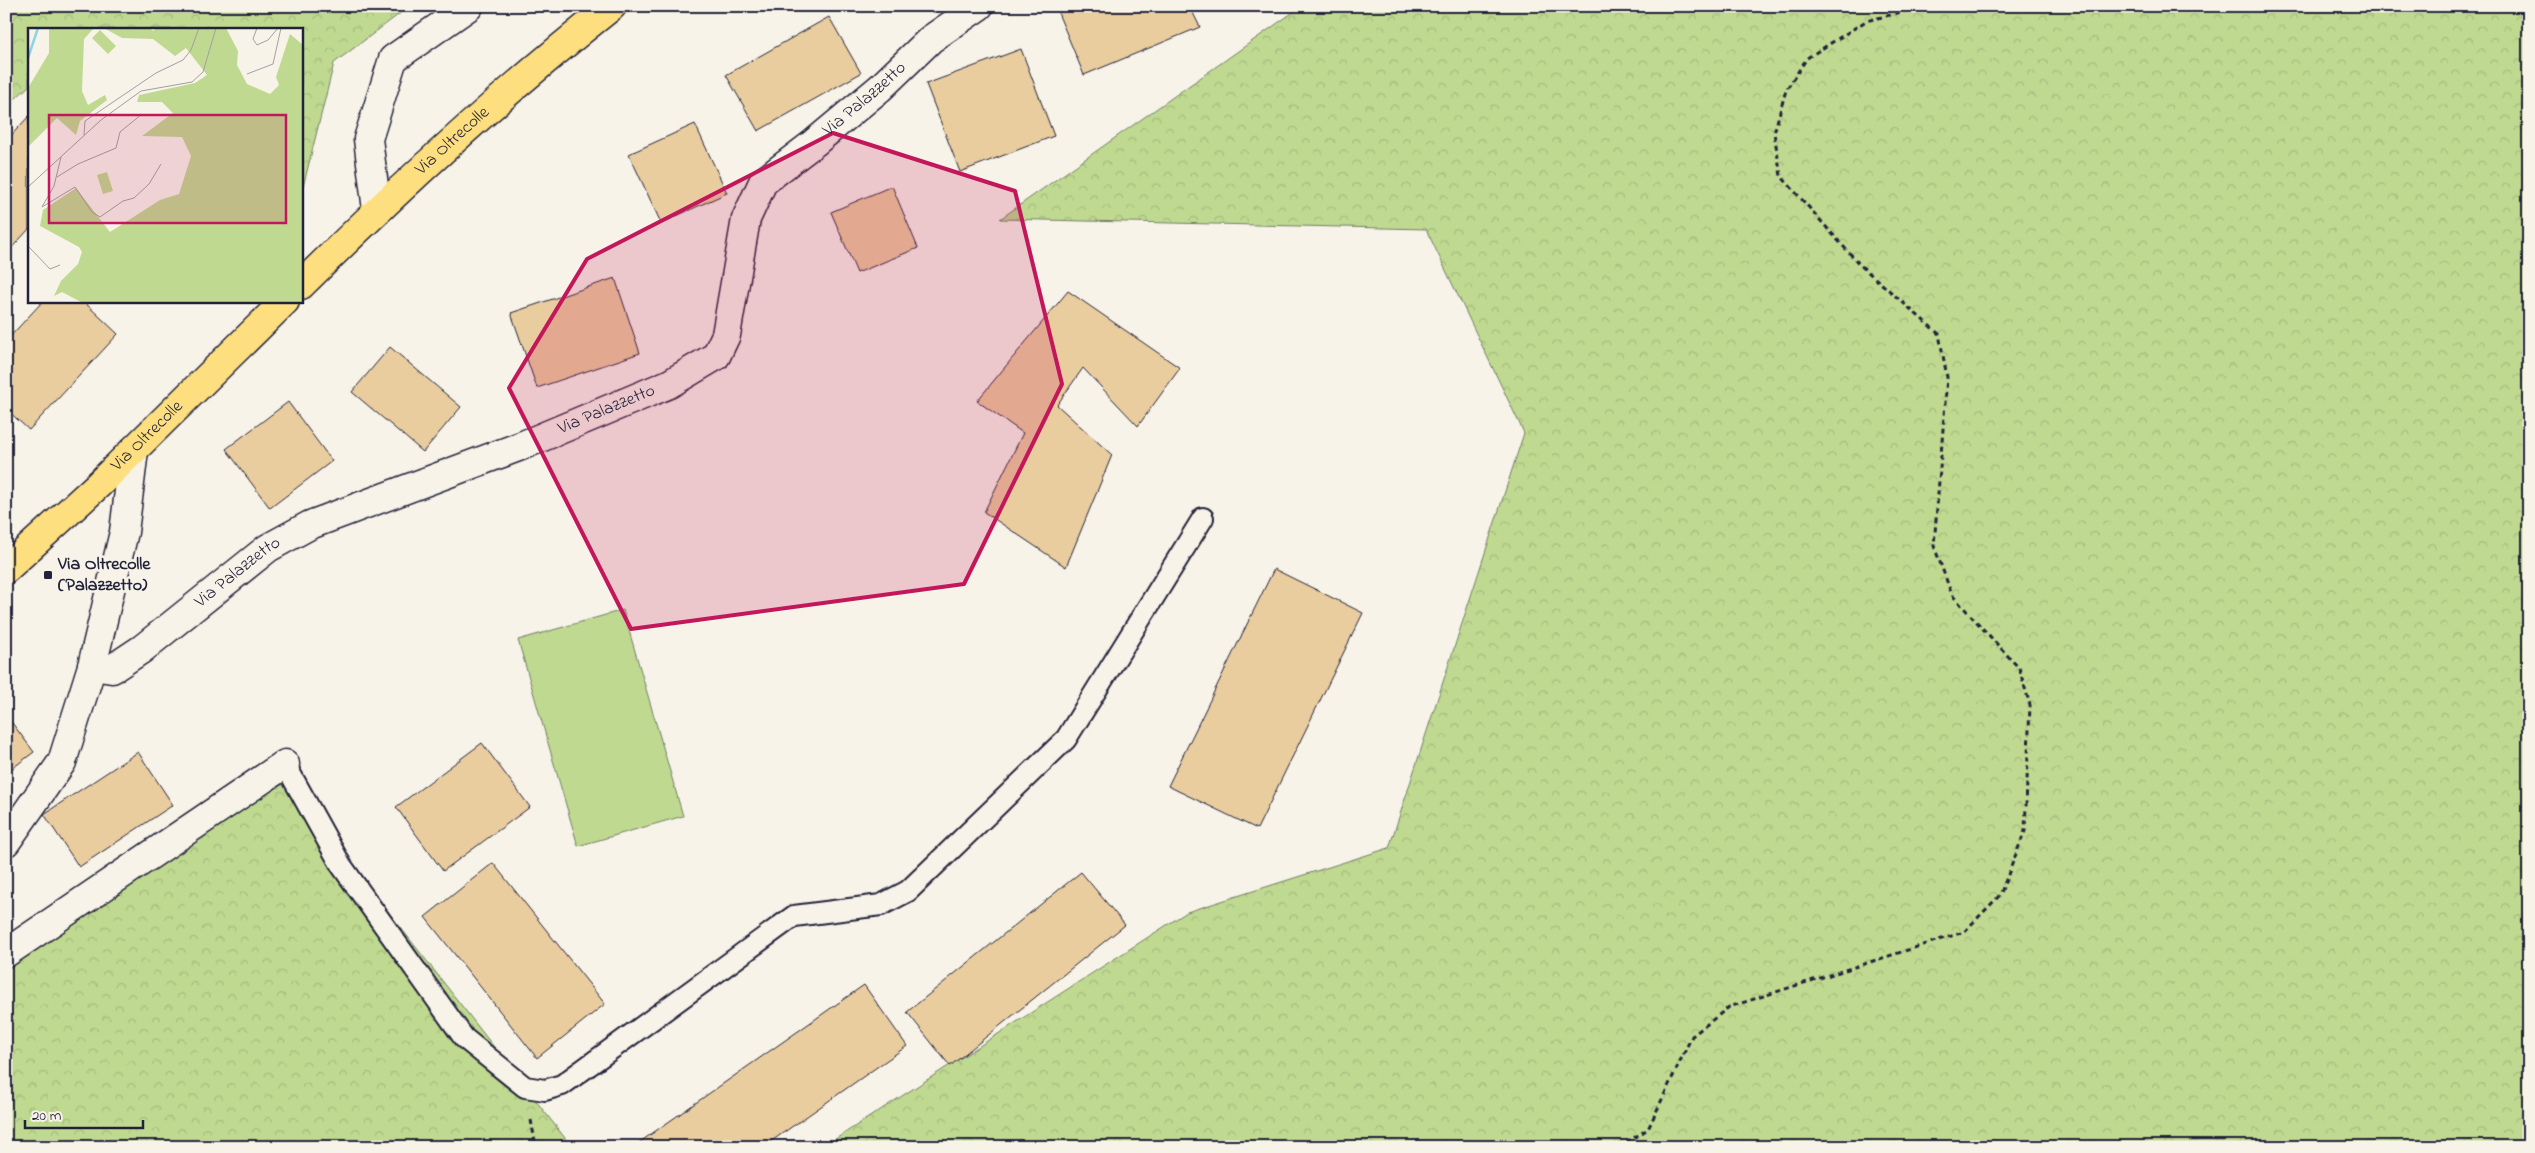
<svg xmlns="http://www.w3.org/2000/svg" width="2535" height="1153" viewBox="0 0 2535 1153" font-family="'Indie Flower',sans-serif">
<defs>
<pattern id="forest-crowns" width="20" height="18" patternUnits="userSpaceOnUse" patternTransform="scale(1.25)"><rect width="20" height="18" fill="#bfd990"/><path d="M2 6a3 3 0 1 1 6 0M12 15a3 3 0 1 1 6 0" fill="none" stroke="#a4ba7d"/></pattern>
</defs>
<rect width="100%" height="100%" fill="#f7f3e8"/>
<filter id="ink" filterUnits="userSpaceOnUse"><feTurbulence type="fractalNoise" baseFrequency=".02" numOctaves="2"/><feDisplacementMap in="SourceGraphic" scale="10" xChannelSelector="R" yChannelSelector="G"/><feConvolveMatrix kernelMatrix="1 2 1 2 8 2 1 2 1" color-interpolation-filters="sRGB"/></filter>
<g filter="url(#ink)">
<!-- green -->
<path fill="#bfd990" stroke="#707e66" d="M623 610 683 816 578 846 518 640Z"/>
<!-- forest -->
<path fill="url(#forest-crowns)" stroke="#707e66" d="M6 6H410L334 63 301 195V29H29V86L6 107Z
M1302 6H2529V1147H823L1187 912 1389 848 1524 433 1426 229 1000 219Z
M287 782 572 1147H6V943Z"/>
<!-- building -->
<path fill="#eacd9e" stroke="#22223b" d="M1073 6H1209L1193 13 1200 27 1084 75 1058 13Z
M829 17 861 73 758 131 726 75Z
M1021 49 1054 136 960 172 926 84Z
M29 116V229L6 254V141Z
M695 124 727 193 661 223 629 154Z
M892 186 918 248 857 273 831 212Z
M615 278 640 353 537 388 511 313Z
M1068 291 1180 368 1138 426 1083 368 1057 405 1112 455 1066 567 984 512 1023 433 977 401Z
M43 301H83L118 334 29 430 6 409V341Z
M390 347 461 407 423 452 352 392Z
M288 402 332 461 270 508 226 449Z
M1274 569 1363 613 1257 829 1168 786Z
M6 715 34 752 6 773Z
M482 743 530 807 443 871 396 807Z
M138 752 173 805 79 867 44 814Z
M493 863 605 1004 537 1058 425 917Z
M1081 872 1125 925 950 1066 907 1012Z
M864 985 907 1046 763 1147H639L637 1144Z"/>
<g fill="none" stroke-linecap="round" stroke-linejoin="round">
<defs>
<path id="service" d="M285 764 341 865 464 1038 525 1087 545 1090 562 1085 794 916 881 905 908 891 1066 739 1203 518"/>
<g id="minor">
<path id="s1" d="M92 666 112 669 142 649 268 548 310 525 521 446 669 384 716 356 726 335 746 219 763 182 814 143 880 88 931 39 979 6"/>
<path d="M6 842 62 762 92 666 124 532 134 450"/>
<path d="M6 953 285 764"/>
</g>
<path id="tertiary" d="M377 210 368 139 393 59 469 6"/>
<g id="primary">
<path id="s2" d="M301 285C400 187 503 92 612 6"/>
<path id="s3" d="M6 569 99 484 285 301"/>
</g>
</defs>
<!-- service casing -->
<use href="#service" stroke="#22223b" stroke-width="24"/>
<!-- minor casing -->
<use href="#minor" stroke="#22223b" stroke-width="31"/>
<!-- tertiary casing -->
<use href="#tertiary" stroke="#22223b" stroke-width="31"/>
<!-- primary casing -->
<use href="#primary" stroke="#22223b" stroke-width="31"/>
<!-- path -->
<path stroke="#22223b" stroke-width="3" stroke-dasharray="5 4" stroke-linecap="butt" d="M531 1120 536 1147
M1609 1147 1625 1143 1648 1129 1692 1036 1729 1007 1964 932 2000 895 2025 831 2030 705 2019 668 1952 595 1934 546 1947 377 1939 334 1860 265 1781 176 1774 133 1786 90 1807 58 1866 21 1926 6"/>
<!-- service -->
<use href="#service" stroke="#f7f3e8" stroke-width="20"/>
<!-- minor -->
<use href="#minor" stroke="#f7f3e8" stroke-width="28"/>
<!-- tertiary -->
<use href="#tertiary" stroke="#f7f3e8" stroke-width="28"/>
<!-- primary -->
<use href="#primary" stroke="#fedf80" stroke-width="28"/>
</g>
</g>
<!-- marked area -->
<path fill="#c2185b" fill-opacity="0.2" stroke="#c2185b" stroke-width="4" stroke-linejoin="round" d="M833 133 1015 191 1062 384 964 584 631 629 509 388 587 259Z"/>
<!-- markers -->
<rect fill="#22223b" stroke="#f7f3e8" stroke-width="2" x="43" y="570" width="10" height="10" rx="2.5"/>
<g text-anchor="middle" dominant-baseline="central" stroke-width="5" stroke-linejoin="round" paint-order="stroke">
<!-- street labels -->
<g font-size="18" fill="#22223b" stroke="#f7f3e8">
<text stroke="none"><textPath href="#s1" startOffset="1019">Via Palazzetto</textPath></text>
<text stroke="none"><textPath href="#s2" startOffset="209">Via Oltrecolle</textPath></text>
<text stroke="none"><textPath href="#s1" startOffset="584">Via Palazzetto</textPath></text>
<text stroke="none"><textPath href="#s3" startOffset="194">Via Oltrecolle</textPath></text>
<text stroke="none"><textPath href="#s1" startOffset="179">Via Palazzetto</textPath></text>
</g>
<!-- poi labels -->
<g font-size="18" font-weight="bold" fill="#22223b" stroke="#f7f3e8" text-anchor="start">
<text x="58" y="565">Via Oltrecolle<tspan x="58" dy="21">(Palazzetto)</tspan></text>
</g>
</g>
<!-- overview -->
<g transform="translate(28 28)">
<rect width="275" height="275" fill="#f7f3e8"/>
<path d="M72 2 88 18 80 26 64 10ZM79 144 85 163 75 166 69 147Z" fill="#bfd990"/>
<path d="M21 0H66L56 11 54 63 60 77 77 67 79 72 52 93 48 107 29 90 0 119V60L21 25ZM76 0H122L125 3 128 0H198L210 23 209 37 219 56 242 66 251 57 248 49 262 6 275 17V275H55L34 264 26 268 33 253 50 236 54 224 51 219 12 198 15 182 48 160 82 204 132 172 151 166 163 128 154 109 114 108 145 85 134 74H109L111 67 167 55 179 47 158 20 147 28 125 11 94 10Z" fill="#bfd990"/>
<path fill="none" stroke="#88d6e6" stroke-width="2.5" d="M0 30 10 0"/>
<path fill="none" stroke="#a29fa3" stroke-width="1" d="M229 0 225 11 229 17 240 12 250 0M219 46 245 36 253 0M56 107 57 93 128 45 155 32 163 22 171 0M33 129 26 158 14 179 47 159 64 184 72 189 95 173 106 170 121 156 133 136M29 149 50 136 88 120 92 104 114 86M0 159 73 92 113 63 164 54 175 44 188 0M0 218 22 241 32 237"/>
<path fill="#c2185b" fill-opacity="0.15" stroke="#c2185b" stroke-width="2.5" d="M21 87H258V195H21Z"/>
<rect width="275" height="275" fill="none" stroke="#22223b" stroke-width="2.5"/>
</g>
<!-- margin -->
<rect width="2535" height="1153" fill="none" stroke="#f7f3e8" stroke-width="25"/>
<rect x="12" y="12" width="2510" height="1128" fill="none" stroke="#22223b" stroke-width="2" filter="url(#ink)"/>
<!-- scale -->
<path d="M25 1120v8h118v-8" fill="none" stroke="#22223b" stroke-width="2.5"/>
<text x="32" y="1120" font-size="15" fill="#22223b" stroke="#f7f3e8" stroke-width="4" paint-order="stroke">20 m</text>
</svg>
